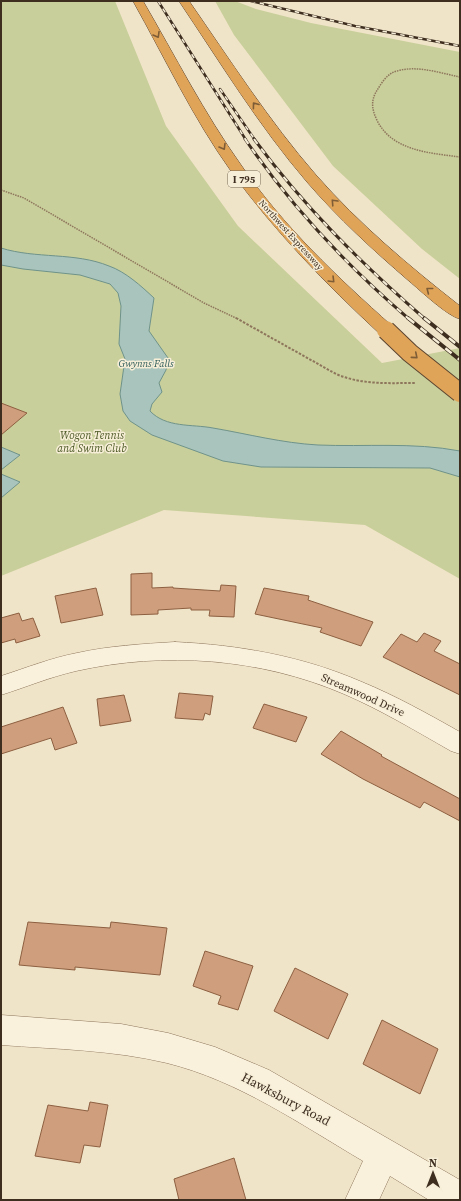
<svg xmlns="http://www.w3.org/2000/svg" width="461" height="1201" viewBox="0 0 461 1201" font-family="'Source Serif 4',serif">
<rect width="100%" height="100%" fill="#f0e4c8"/>
<!-- green -->
<path fill="#c9cf9b" d="M1 1H115L166 126 238 226 382 363 460 348V579L365 525 164 510 1 576Z
M215 1H235L256 9 311 23 460 52V279L422 249 333 166 234 35Z"/>
<!-- water -->
<path fill="#a9c4bc" stroke="#6f938a" d="M1 248C36 259 75 252 109 266 126 272 141 286 154 298L149 331 168 358 166 370 159 383 162 392 152 404 150 411C166 428 192 424 213 428 248 434 282 443 318 445 365 447 413 442 460 451V477L430 468 261 467 223 461 152 435 130 421 123 411 120 394 125 359 119 344 121 306 118 293 110 284 80 275 23 269 1 265Z
M1 447 20 455 1 470Z
M1 474 20 482 1 498Z"/>
<!-- building -->
<path fill="#cf9f7d" stroke="#8d5f41" d="M1 403 27 413 1 435Z
M152 573V588L173 587V588L220 591 221 585 236 586 234 617 209 616 210 610H191V608L158 610V614L131 615V574Z
M96 588 103 615 61 623 55 596Z
M264 588 309 596 308 600 373 622 361 646 320 632 322 628 255 614Z
M19 613 22 621 33 618 40 636 16 643 15 639 1 643V618Z
M424 633 441 641 434 651 460 664V695L383 657 401 634 417 642Z
M179 693 213 696 210 715 205 713 203 720 175 718Z
M124 695 131 721 100 726 97 699Z
M264 704 307 717 296 742 253 728Z
M63 707 77 743 55 750 51 738 1 754V727Z
M341 731 382 755 381 756 460 799V821L424 802 420 808 363 779 321 754Z
M28 922 110 928 111 922 167 928 160 975 75 967V970L19 965Z
M205 951 253 966 238 1010 218 1004 221 996 193 986Z
M295 968 348 994 328 1039 274 1011Z
M382 1020 438 1049 420 1094 363 1064Z
M90 1102 108 1105 100 1147 84 1145 80 1163 35 1156 48 1105 88 1111Z
M234 1158 246 1200H179L174 1179Z"/>
<g fill="none" stroke-linecap="round" stroke-linejoin="round">
<defs>
<path id="minor" d="M175 642C239 645 302 656 362 682 396 696 428 714 460 732V754L451 751C416 731 381 710 344 694 260 658 165 651 76 671 50 677 26 687 1 695V676C26 668 51 658 77 653 109 646 142 644 175 642Z
M1 1015 121 1024 168 1033 215 1047 269 1070 460 1180V1200H429L390 1176 379 1200H345L363 1161C300 1124 239 1081 167 1063 113 1050 56 1049 1 1045Z"/>
<path id="highway" d="M133 1H143C175 56 204 113 241 165 283 226 337 277 392 326L394 330 392 334 386 335 380 334C326 284 274 231 231 171 193 118 165 58 133 1Z
M179 1H189C230 60 269 121 316 175 359 224 409 266 460 306V319C446 315 421 291 409 281 373 250 338 218 307 182 259 126 220 62 179 1Z"/>
</defs>
<!-- minor casing -->
<use href="#minor" stroke="#8d765c" stroke-width="1"/>
<!-- highway casing -->
<use href="#highway" stroke="#5b4430" stroke-width="1"/>
<!-- path-far1 -->
<path stroke="#8d765c" stroke-width="1.5" stroke-dasharray="1.5 1" stroke-linecap="butt" d="M460 77C440 73 417 65 397 71 387 73 381 84 376 92 371 101 372 109 376 118 390 151 430 153 460 157
M1 190 24 198 204 303 238 319"/>
<!-- path -->
<path stroke="#8d765c" stroke-width="2" stroke-dasharray="2.5 1.5" stroke-linecap="butt" d="M236 318 336 374C362 385 388 383 415 383"/>
<!-- minor -->
<use href="#minor" fill="#faf1dc" fill-rule="evenodd"/>
<!-- highway -->
<use href="#highway" fill="#e0a458" fill-rule="evenodd"/>
<defs>
<path id="rail-far2" d="M158 1 246 140
M251 1 355 26 460 46
M220 89 255 140"/>
<path id="rail-far1" d="M245 139C291 206 347 266 409 319
M254 139C304 207 362 264 425 319"/>
<path id="rail" d="M408 318 460 360
M424 318 460 347"/>
</defs>
<!-- rail-far2 casing -->
<use href="#rail-far2" stroke="#3d2e20" stroke-width="2.5"/>
<!-- rail-far1 casing -->
<use href="#rail-far1" stroke="#3d2e20" stroke-width="3"/>
<!-- rail casing -->
<use href="#rail" stroke="#3d2e20" stroke-width="4"/>
<!-- rail-far2 -->
<use href="#rail-far2" stroke="#f7eed8" stroke-width="1.5" stroke-dasharray="4.5" stroke-linecap="butt"/>
<!-- rail-far1 -->
<use href="#rail-far1" stroke="#f7eed8" stroke-width="2" stroke-dasharray="6" stroke-linecap="butt"/>
<!-- rail -->
<use href="#rail" stroke="#f7eed8" stroke-width="2.5" stroke-dasharray="8" stroke-linecap="butt"/>
<defs>
<path id="highway-bridge" d="M386 330 410 353 460 393"/>
</defs>
<!-- highway-bridge casing -->
<use href="#highway-bridge" stroke="#5b4430" stroke-width="20" stroke-linecap="butt"/>
<!-- highway-bridge -->
<use href="#highway-bridge" stroke="#e0a458" stroke-width="18"/>
</g>
<!-- one-way arrows -->
<defs><path id="oneway-chevron" d="M-2-3.5L2.5 0L-2 3.5" fill="none" stroke-width="1.6" stroke-linecap="round" stroke-linejoin="round"/></defs>
<g stroke="#7e5d36">
<use href="#oneway-chevron" transform="translate(157 35) rotate(60)"/>
<use href="#oneway-chevron" transform="translate(255 105) rotate(-127)"/>
<use href="#oneway-chevron" transform="translate(223 147) rotate(59)"/>
<use href="#oneway-chevron" transform="translate(334 202) rotate(-133)"/>
<use href="#oneway-chevron" transform="translate(332 280) rotate(45)"/>
<use href="#oneway-chevron" transform="translate(429 290) rotate(-142)"/>
<use href="#oneway-chevron" transform="translate(415 356) rotate(40)"/>
</g>
<g text-anchor="middle" dominant-baseline="central" stroke-width="3" stroke-linejoin="round" paint-order="stroke">
<!-- far-street labels -->
<g font-size="9" fill="#3d2e20" stroke="#f7eed8">
<text transform="translate(291 235) rotate(48)">Northwest Expressway</text>
</g>
<!-- shield labels -->
<rect fill="#f7eed8" stroke="#756857" stroke-width="1" x="228" y="171" width="32" height="16" rx="3"/>
<g font-size="10" font-weight="bold" fill="#3d2e20">
<text x="244" y="179">I 795</text>
</g>
<!-- far-water labels -->
<g font-size="10" font-style="italic" fill="#2f5d5a" stroke="#f7eed8">
<text x="146" y="363">Gwynns Falls</text>
</g>
<!-- park labels -->
<g font-size="11" font-style="italic" fill="#4d5a26" stroke="#f7eed8">
<text x="92" y="435">Wogon Tennis<tspan x="92" dy="13">and Swim Club</tspan></text>
</g>
<!-- street labels -->
<g font-size="11" fill="#3d2e20" stroke="#f7eed8">
<text transform="translate(363 695) rotate(24)">Streamwood Drive</text>
</g>
<!-- near-street labels -->
<g font-size="13" fill="#3d2e20" stroke="#f7eed8">
<text transform="translate(286 1099) rotate(28)">Hawksbury Road</text>
</g>
</g>
<!-- border -->
<rect width="461" height="1201" fill="none" stroke="#3d2e20" stroke-width="4"/>
<!-- north arrow -->
<g transform="translate(433 1173)" stroke="#f7eed8" stroke-width="3" paint-order="stroke">
<path d="M0-3L7 15L0 10L-7 15Z" fill="#3d2e20"/>
<text y="-6" font-size="11" font-weight="bold" text-anchor="middle" fill="#3d2e20">N</text>
</g>
</svg>
